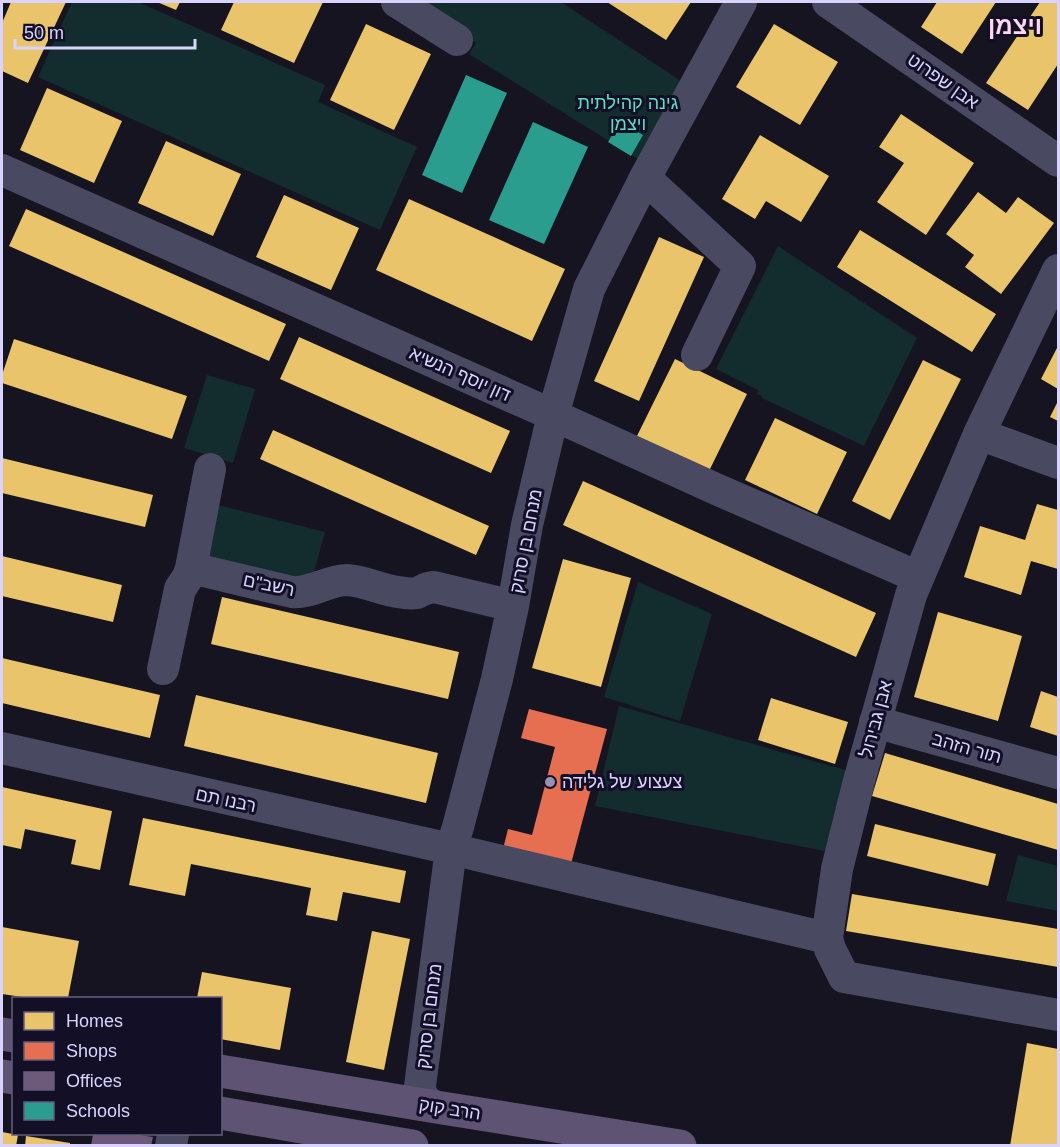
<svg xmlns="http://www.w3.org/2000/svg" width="1060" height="1147" viewBox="0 0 1060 1147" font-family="Arial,'Noto Sans Hebrew',sans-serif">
<rect width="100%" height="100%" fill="#161421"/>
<!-- green -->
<path fill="#132c2d" d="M72 2H138L325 85 318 102 417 147 380 230 38 77Z
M418 2H561L684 83 641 161 469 54 476 43 416 4Z
M778 246 917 338 864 446 762 398V396L757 394 758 390 716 369Z
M207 375 255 389 233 463 184 448Z
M218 505 325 532 313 576 300 589 202 564Z
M638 582 712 614 680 721 604 697Z
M619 706 849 771 830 852 595 806Z
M1018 855 1058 866V911L1006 901Z"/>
<!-- homes -->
<path fill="#e9c46a" d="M11 2H66L28 83 2 71V23Z
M157 2H180L176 10Z
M234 2H323L294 63 221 30Z
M607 2H691L666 40Z
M937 2H996L962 54 921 27Z
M1040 2H1058V64L1028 110 986 83Z
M366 24 431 54 394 130 330 100Z
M774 24 838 62 800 125 736 87Z
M47 88 122 121 94 183 20 150Z
M901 114 974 163 926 235 877 202 904 163 879 147Z
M760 135 829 176 801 222 766 201 755 219 722 199Z
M166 141 241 174 213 236 138 203Z
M978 192 1006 213 1018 197 1054 223 1001 294 965 267 974 255 946 234Z
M284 195 359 228 331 290 256 257Z
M409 199 565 269 532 341 376 270Z
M26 209 286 324 269 361 9 246Z
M860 230 996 314 972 352 837 267Z
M659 237 704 257 639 401 594 381Z
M299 337 510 431 491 473 280 379Z
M14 339 187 396 172 439 2 383V375Z
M1058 346V389L1041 379Z
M675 359 747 394 708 473 636 438Z
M923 360 961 379 890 520 852 501Z
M1058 401V421L1050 417Z
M775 418 847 452 817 514 745 480Z
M273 430 489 526 476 555 260 459Z
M2 458 153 495 145 527 2 493Z
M583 481 876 613 856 657 563 525Z
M1037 504 1058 510V569L1031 561 1021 595 964 577 980 526 1025 540Z
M2 556 122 585 113 622 2 596Z
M563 559 631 578 601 687 532 668Z
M222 597 459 652 448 699 211 644Z
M938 612 1022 636 998 721 914 697Z
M2 658 160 695 150 738 2 703Z
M1041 691 1058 697V736L1030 727Z
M196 695 438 753 426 803 184 746Z
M771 698 848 722 835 764 758 740Z
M885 753 1058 804V850L872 796Z
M2 787 112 811 100 870 71 864 76 840 25 829 21 849 2 845Z
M143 818 406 871 400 903 343 892 337 921 306 915 311 888 191 864 185 896 129 885Z
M875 824 996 854 988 886 867 856Z
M852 894 1058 929V967L846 931Z
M2 927 79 941 68 998H29L2 994Z
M372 931 410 939 384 1070 346 1062Z
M202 972 291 988 280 1050 220 1039V998H197Z
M1027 1043 1058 1049V1146H1010Z
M2 1132 18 1135 16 1146H2Z
M26 1136 70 1143V1146H25Z"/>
<!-- shops -->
<path fill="#e76f51" d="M529 709 607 729 568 875 501 857 508 829 532 835 555 747 521 738Z"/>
<!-- offices -->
<path fill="#6d597a" d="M93 1134H133L153 1137 151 1146H91Z"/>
<!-- schools -->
<path fill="#2a9d8f" d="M466 75 507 93 462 193 422 175Z
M533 122 588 147 544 244 489 220Z
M620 122 643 135 631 156 608 142Z"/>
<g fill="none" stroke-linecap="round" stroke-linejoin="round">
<!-- minor -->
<path stroke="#4a4962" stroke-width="32" d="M397 2 457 40
M828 2 1058 161
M2 170 553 415 716 489 918 577
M645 178 740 266 697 355
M1058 270 979 434 911 595 859 781 837 869 827 938 830 949 844 977 1058 1015
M979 434 1058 463
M191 568 292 592C311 594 328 580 347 580 365 581 381 590 398 592 403 593 411 594 417 593 424 590 425 588 434 587L513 606
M163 669 180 589 188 577 191 568 210 469
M875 722 1058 773
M2 748 451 849 827 938
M436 1107C426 1102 421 1098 420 1086L451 849 458 827 497 679 513 606 527 525 553 415 589 289 645 178 741 2
M171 1146 173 1134"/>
<!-- major -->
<path stroke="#5e5373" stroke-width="33" d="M2 1034 14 1036
M220 1071 436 1107 680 1146
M2 1076 14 1078
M220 1113 412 1146"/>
</g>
<!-- markers -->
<circle fill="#9591b1" stroke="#130f26" stroke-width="2" cx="550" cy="782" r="6"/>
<g text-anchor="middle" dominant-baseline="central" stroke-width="6" stroke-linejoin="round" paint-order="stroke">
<!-- street labels -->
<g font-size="18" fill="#d9d4ff" stroke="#130f26">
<text transform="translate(943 81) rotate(35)">אבן שפרוט</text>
<text transform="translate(460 374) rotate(24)">דון יוסף הנשיא</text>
<text transform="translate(526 541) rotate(-79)">מנחם בן סרוק</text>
<text transform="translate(269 585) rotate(12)">רשב"ם</text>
<text transform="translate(876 719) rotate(-75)">אבן גבירול</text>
<text transform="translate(967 748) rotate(16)">תור הזהב</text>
<text transform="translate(226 800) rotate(12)">רבנו תם</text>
<text transform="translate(429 1016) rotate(-83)">מנחם בן סרוק</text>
<text transform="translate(450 1109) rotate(9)">הרב קוק</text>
</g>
<!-- park labels -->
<g font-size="18" fill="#5fe0c0" stroke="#130f26">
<text x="628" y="103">גינה קהילתית<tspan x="628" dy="21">ויצמן</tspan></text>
</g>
<!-- poi labels -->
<g font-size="18" fill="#d9d4ff" stroke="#130f26" text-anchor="start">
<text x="562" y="782">צעצוע של גלידה</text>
</g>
<!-- district labels -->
<g font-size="24" font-weight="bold" fill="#ffd6f0" stroke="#130f26">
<text x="1015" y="25">ויצמן</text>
</g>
</g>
<!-- border -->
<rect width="1060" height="1147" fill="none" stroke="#d9d4ff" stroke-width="6"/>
<!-- legend -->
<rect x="12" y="997" width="210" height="138" fill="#130f26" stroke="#625e7d" stroke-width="1.5"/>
<rect x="24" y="1012" width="30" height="18" fill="#e9c46a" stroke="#625e7d" stroke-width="1.5"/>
<text x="66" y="1027" font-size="18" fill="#d9d4ff">Homes</text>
<rect x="24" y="1042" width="30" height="18" fill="#e76f51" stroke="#625e7d" stroke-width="1.5"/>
<text x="66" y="1057" font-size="18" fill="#d9d4ff">Shops</text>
<rect x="24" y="1072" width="30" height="18" fill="#6d597a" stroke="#625e7d" stroke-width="1.5"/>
<text x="66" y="1087" font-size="18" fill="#d9d4ff">Offices</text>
<rect x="24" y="1102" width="30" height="18" fill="#2a9d8f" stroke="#625e7d" stroke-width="1.5"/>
<text x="66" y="1117" font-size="18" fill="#d9d4ff">Schools</text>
<!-- scale -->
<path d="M15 39v9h180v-9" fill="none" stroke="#d9d4ff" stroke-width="3"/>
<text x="24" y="39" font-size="18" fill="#d9d4ff" stroke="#130f26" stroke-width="4.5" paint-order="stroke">50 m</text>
</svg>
